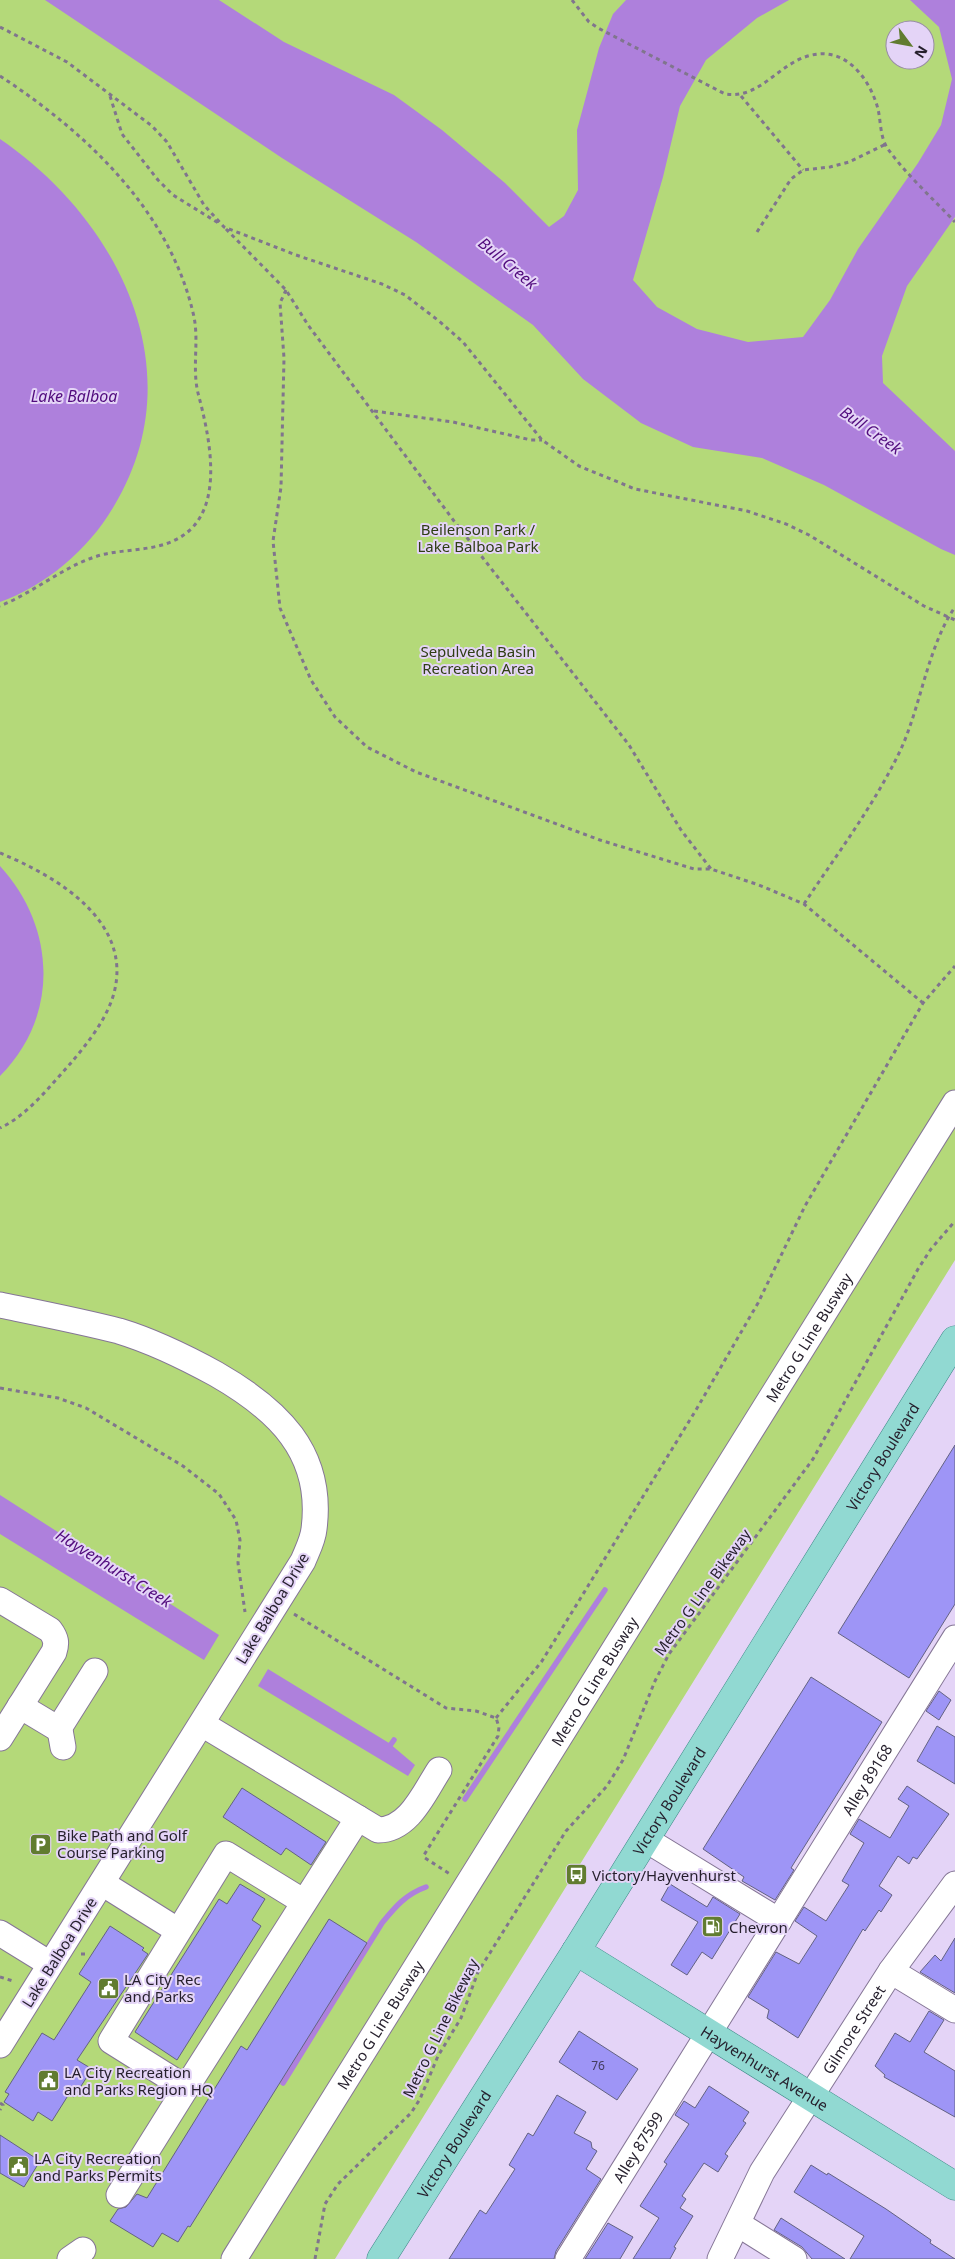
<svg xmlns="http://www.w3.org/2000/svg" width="955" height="2259" viewBox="0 0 955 2259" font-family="'Noto Sans',sans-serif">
<rect width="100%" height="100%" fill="#e4d4f7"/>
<!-- green -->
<path fill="#b4d979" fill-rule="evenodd" d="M0 0H955V1260L335 2259H0ZM895 30H925V60H895Z"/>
<!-- water -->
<path fill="#ae80dc" d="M45 0H219L284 42 394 95 442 130 505 183 549 227 564 216 578 190 577 130 599 48 613 14 626 0H789L757 18 706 60 680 106 663 177 633 280 657 307 697 329 748 342 803 337 830 300 858 249 918 163 941 125 952 79 939 27 910 0H955V217L907 286 882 356 883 383 955 451V555L941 549 824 485 762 458 693 447 641 423 583 379 533 325 416 242 282 158Z
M0 139C119 220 195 372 114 506 89 549 47 585 0 602Z
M0 866C56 927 60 1016 0 1076Z
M0 1495 219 1635 204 1660 0 1534Z
M268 1669 389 1743 415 1765 408 1776 258 1686Z"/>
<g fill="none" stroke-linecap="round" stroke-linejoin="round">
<!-- stream -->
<path stroke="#ae80dc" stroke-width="5.5" d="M386 1751 394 1740
M465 1799 605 1590
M283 2083 382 1923C395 1907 406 1894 426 1887"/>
</g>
<!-- building -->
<path fill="#9e95f6" stroke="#636282" d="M955 1445V1604L909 1678 838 1633Z
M811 1677 882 1722 791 1868 794 1870 775 1900 742 1881 744 1877 703 1849Z
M939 1691 951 1700 939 1720 926 1711Z
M937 1726 955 1737V1784L917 1761Z
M907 1786 949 1814 917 1859 913 1857 909 1864 898 1856 879 1886 892 1895 881 1912 879 1910 865 1931 863 1929 798 2038 767 2018 769 2010 748 1997 776 1952 799 1964 817 1936 795 1921 804 1907 826 1921 849 1885 842 1881 864 1843 850 1834 859 1819 890 1838 909 1806 898 1799Z
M242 1788 326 1842 311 1865 286 1848 281 1855 223 1817Z
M240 1884 265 1899 252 1920 261 1926 177 2060 135 2032 219 1899 227 1904Z
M670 1884 707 1907 713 1897 740 1914 712 1959 702 1952 687 1975 671 1965 698 1922 661 1900Z
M329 1919 367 1943 190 2227 188 2226 178 2242 162 2233 153 2247 110 2221 118 2209 126 2207 137 2194 147 2198 241 2046 247 2050Z
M110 1926 144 1948 142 1950 148 1954 77 2060 92 2069 74 2097 69 2094 52 2121 38 2112 33 2121 4 2102 9 2094 5 2092 42 2033 54 2040 91 1982 79 1974Z
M955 1938V1993L920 1972 935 1955 941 1961Z
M929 2011 944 2020 924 2052 955 2071V2117L884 2077 885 2075 875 2066 895 2033 910 2042Z
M579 2031 638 2069 617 2100 559 2062Z
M709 2086 749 2112 743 2121 746 2123 725 2154 728 2156 718 2172 704 2163 682 2196 686 2199 680 2208 693 2216 674 2247 676 2248 670 2259H633L659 2218 640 2206 667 2164 664 2162 689 2124 675 2115 684 2101 695 2108Z
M557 2095 586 2112 574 2133 591 2142 592 2148 597 2151 586 2169 601 2179 556 2251 554 2259H449L480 2210 486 2214 515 2169 509 2165 528 2133 533 2136Z
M0 2135 40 2161 24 2187 0 2173Z
M811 2165 827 2175 828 2173 886 2209 931 2240 930 2243 955 2259H850L864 2236 794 2192Z
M781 2218 845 2259H812L802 2247 774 2230Z
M608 2223 633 2237 620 2259H585Z"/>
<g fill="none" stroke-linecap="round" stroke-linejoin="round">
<defs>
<g id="minor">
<path d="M0 1305C39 1313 80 1321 119 1331 152 1341 185 1357 216 1374 277 1409 324 1452 314 1529 313 1540 307 1551 303 1561L0 2045"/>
<path d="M0 1600 50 1630C56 1638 57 1643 54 1652L0 1738"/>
<path d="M20 1706 60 1730"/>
<path d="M202 1724 378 1830C409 1830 424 1793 439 1770"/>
<path d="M63 1747 60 1730 61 1725 95 1671"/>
<path d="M645 1839 779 1921"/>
<path d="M102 1883 177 1930"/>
<path d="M304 1902 226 1854 111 2041 186 2088 358 1818"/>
<path d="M0 1933 50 1964"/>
<path d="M891 1971 955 2010"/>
<path d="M119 2195 186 2088"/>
<path d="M738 2224 794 2259"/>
<path d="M70 2259 83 2250"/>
<path id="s1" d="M234 2259 955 1103"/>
<path id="s2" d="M568 2259 955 1638"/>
<path id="s3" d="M720 2259 762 2172 891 1971 955 1884"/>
</g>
<g id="major">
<path id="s4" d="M576 1951 955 2186"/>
<path id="s5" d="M381 2259 576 1951 955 1340"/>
</g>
</defs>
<!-- minor casing -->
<use href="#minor" stroke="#857696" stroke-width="27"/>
<!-- major casing -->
<use href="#major" stroke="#3b8784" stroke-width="29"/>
<!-- path -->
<path stroke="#80758d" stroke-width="3" stroke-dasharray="4 4" stroke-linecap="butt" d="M572 0 589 22 598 28 725 94C760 100 779 62 812 55 846 47 870 79 878 109 881 122 880 138 888 149 904 172 935 201 955 222
M0 27 67 62 152 126 167 142 204 205 224 227 296 255 382 284 405 295 439 321 463 342 542 440 579 466 635 489 747 511 786 524 809 535 924 606 955 620
M0 76C87 133 171 212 194 317 199 342 192 368 198 393 208 431 223 494 193 527 168 553 133 547 101 555 65 565 35 592 0 606
M110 96 122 134 158 180 173 195 220 224
M741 96 803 170
M226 229 286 290 308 325 454 521 629 745 681 830 711 869
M757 232 791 179 803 170 830 167 849 162 886 144
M286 290 280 303 284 358 281 487 273 541 280 608 311 680 335 717 367 747 416 772 600 840 694 869H711L759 885 804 904 923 1003
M374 411 453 422 531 440H542
M0 853C56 876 133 921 114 993 107 1019 87 1044 70 1064 50 1086 28 1115 0 1128
M804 904C837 854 875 804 901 749 921 705 928 646 955 607
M0 1388 58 1398 86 1408 183 1466 219 1494 236 1520 240 1540 238 1563 245 1612
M294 1614 446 1708 476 1711 496 1718 499 1727 498 1736 424 1855 425 1858 450 1874
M496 1718 542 1661 696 1410 758 1303 805 1206 923 1003 955 966
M81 1954H89
M0 1977 13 1981
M0 2103 3 2105 0 2110
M315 2259 325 2204 338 2184 411 2113 420 2099 438 2056 461 2018 478 1972 566 1831 607 1786 623 1760 655 1681 669 1654 813 1459 918 1269 931 1249 955 1221"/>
<!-- minor -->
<use href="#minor" stroke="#fff" stroke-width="25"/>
<!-- major -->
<use href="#major" stroke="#91d9d2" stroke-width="28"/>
</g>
<!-- icons -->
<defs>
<symbol id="parking-square" viewBox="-11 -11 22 22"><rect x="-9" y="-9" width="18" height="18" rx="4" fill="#617c30" stroke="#e4d4f7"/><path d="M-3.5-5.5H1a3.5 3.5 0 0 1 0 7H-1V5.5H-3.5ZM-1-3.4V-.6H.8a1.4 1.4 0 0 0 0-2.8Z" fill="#fff"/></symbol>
<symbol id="bus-square" viewBox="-11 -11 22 22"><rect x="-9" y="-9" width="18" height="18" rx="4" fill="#617c30" stroke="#e4d4f7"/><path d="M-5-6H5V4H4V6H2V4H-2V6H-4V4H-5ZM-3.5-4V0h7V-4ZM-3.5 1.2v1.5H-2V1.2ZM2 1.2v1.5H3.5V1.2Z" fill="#fff"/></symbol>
<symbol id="fuel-square" viewBox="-11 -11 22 22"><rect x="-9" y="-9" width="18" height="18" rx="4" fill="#617c30" stroke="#e4d4f7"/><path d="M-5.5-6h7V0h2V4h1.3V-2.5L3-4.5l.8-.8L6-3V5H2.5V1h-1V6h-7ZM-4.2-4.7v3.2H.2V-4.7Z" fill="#fff"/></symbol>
<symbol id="civic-square" viewBox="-11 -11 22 22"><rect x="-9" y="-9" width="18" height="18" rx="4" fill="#617c30" stroke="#e4d4f7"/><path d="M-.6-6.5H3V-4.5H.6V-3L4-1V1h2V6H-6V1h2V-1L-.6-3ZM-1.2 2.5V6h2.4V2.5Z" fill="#fff"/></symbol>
</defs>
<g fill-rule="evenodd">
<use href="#parking-square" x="28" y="1832" width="25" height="25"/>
<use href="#bus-square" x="564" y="1862" width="25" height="25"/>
<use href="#fuel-square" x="700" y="1914" width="25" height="25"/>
<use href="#civic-square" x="96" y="1976" width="25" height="25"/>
<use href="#civic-square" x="36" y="2068" width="25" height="25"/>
<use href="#civic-square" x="6" y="2154" width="25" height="25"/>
</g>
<g text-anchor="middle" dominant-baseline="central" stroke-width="4" stroke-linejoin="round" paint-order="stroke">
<!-- number labels -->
<g font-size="12" fill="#433c5e">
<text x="598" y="2065">76</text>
</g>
<!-- park labels -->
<g font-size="15" fill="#2f3e14" stroke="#e4d4f7">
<text x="478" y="529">Beilenson Park /<tspan x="478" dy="17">Lake Balboa Park</tspan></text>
<text x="478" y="651">Sepulveda Basin<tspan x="478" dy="17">Recreation Area</tspan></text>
</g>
<!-- street labels -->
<g font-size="15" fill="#251f2c" stroke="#e4d4f7">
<text stroke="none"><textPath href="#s1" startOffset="1086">Metro G Line Busway</textPath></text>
<text stroke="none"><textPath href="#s5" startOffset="946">Victory Boulevard</textPath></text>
<text transform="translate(702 1592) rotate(-54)">Metro G Line Bikeway</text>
<text transform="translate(272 1608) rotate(-59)">Lake Balboa Drive</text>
<text stroke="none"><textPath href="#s1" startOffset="681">Metro G Line Busway</textPath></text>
<text stroke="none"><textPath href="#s2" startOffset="565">Alley 89168</textPath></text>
<text stroke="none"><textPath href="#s5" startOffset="541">Victory Boulevard</textPath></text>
<text transform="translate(59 1952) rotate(-58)">Lake Balboa Drive</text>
<text stroke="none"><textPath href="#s1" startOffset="276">Metro G Line Busway</textPath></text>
<text transform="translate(440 2028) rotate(-64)">Metro G Line Bikeway</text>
<text stroke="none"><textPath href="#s3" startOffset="266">Gilmore Street</textPath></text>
<text stroke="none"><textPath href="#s4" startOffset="222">Hayvenhurst Avenue</textPath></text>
<text stroke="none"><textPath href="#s5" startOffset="136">Victory Boulevard</textPath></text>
<text stroke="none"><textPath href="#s2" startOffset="132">Alley 87599</textPath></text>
</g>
<!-- poi labels -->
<g font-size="15" fill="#251f2c" stroke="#e4d4f7" text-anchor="start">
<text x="57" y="1835">Bike Path and Golf<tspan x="57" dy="17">Course Parking</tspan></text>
<text x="592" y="1875">Victory/Hayvenhurst</text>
<text x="729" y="1927">Chevron</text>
<text x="124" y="1979">LA City Rec<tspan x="124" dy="17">and Parks</tspan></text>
<text x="64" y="2072">LA City Recreation<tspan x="64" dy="17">and Parks Region HQ</tspan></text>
<text x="34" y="2158">LA City Recreation<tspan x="34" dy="17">and Parks Permits</tspan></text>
</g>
<!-- water labels -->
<g font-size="16" font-style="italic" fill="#510b7d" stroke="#e4d4f7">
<text transform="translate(508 263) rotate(40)">Bull Creek</text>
<text x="74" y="396">Lake Balboa</text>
<text transform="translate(871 430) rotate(35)">Bull Creek</text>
<text transform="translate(114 1568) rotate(32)">Hayvenhurst Creek</text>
</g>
</g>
<!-- north arrow -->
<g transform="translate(910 45) rotate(122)"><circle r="24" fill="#e4d4f7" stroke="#988ca6"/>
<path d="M0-4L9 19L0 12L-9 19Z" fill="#617c30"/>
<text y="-8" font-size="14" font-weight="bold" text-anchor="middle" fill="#251f2c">N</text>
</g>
</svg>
